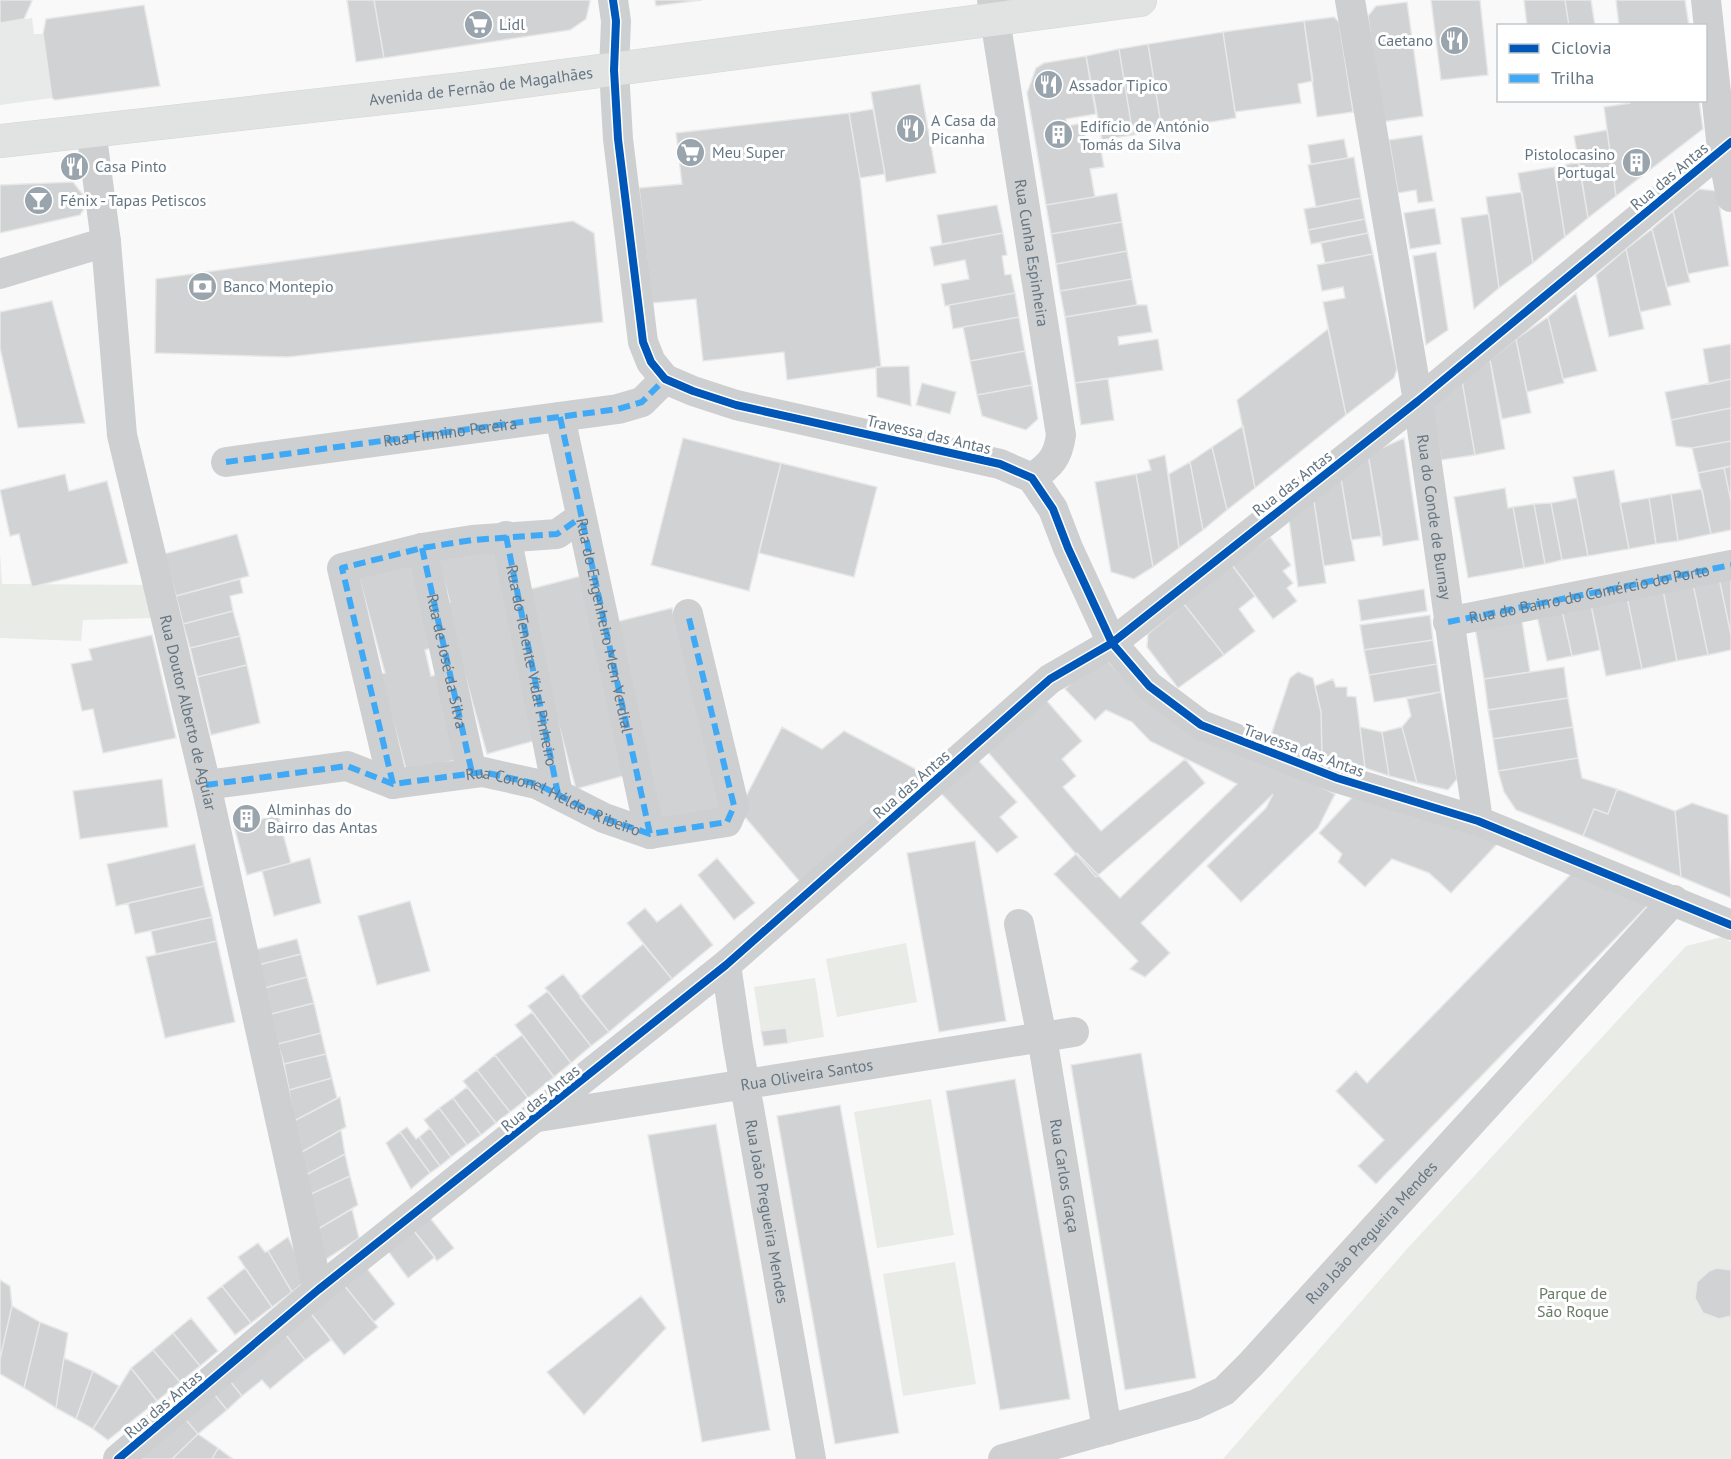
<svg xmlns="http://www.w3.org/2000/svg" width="1731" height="1459" viewBox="0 0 1731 1459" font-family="'PT Sans',sans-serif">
<rect width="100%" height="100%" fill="#f9f9f9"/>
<!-- built -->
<path fill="#e8e9e9" d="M32 18 34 34H43L52 98 0 105V23Z"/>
<!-- green -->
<path fill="#e8ebe6" d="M0 553 2 584 153 585 152 618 83 620 81 641 0 638Z
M1722 937 1731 942V1459H1223L1406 1250 1686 946Z
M906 943 917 1002 837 1017 826 959Z
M815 978 824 1037 788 1043 785 1028 761 1031 754 987Z
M931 1099 954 1235 877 1248 854 1112Z
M955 1262 976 1384 903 1396 883 1274Z"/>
<!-- building -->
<path fill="#d0d2d3" stroke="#e8e8e8" stroke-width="1.5" d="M0 0H32V1L24 19 0 23Z
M347 0H374L384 58 356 62Z
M374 0H590V2L586 19 570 30 384 58Z
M655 0H702L656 6Z
M1431 0H1480L1488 75 1441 80Z
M1524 0H1565L1569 26H1527Z
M1565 0H1591L1595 26H1569Z
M1616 0H1685L1689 26H1619Z
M1407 2 1423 116 1382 122 1368 16 1376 6Z
M144 5 160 86 55 100 52 98 43 34 46 19Z
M1334 17 1339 22 1353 112 1317 117 1304 21Z
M1304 21 1313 81 1298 84 1301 103 1235 112 1223 32Z
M1223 32 1236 118 1162 130 1148 44Z
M1148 44 1162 130 1133 135 1119 49Z
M1119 49 1133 135 1102 140 1086 56Z
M1086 56 1096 114 1066 119 1067 126 1083 123 1087 146 1100 144 1104 167 1090 169 1095 197 1046 205 1027 93 1036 68 1044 63Z
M920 84 936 173 886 182 871 92Z
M1630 100H1699L1703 129 1616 196 1604 107 1630 103Z
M873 109 885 174 860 178 849 113Z
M849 113 860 178 881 367 787 380 784 352 703 361 696 299 652 303 639 188 682 184 676 133Z
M1607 130 1616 196 1588 218 1574 136Z
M1422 135 1433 201 1418 203 1416 190 1398 193 1389 140Z
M1344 139 1348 158 1311 164 1308 145Z
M1354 157 1361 198 1316 207 1308 165Z
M1579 162 1588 218 1565 237 1554 167Z
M1554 167 1565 237 1533 263 1518 173Z
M73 182 84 196V209L80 215 0 233V185Z
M1699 189 1717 191 1729 266 1688 274 1673 211Z
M1522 192 1533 263 1499 288 1486 197Z
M1117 193 1122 222 1051 234 1046 205Z
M1361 198 1365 219 1308 230 1304 209Z
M997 205 1003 233 942 244 937 215Z
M1435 208 1441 244 1410 249 1404 213Z
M1673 211 1690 282 1667 287 1652 229Z
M1489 214 1499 288 1474 309 1461 218Z
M1365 219 1368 233 1311 244 1308 230Z
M573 221 594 233 603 322 288 357 155 353 156 279Z
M1122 222 1127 251 1056 264 1051 234Z
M1652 229 1671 305 1640 312 1626 249Z
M1003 233 1007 255 1002 256 1005 275 1011 274 1015 293 945 306 941 284 969 279 965 260 934 266 930 247Z
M1368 233 1373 254 1325 263 1321 243Z
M1626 249 1644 329 1609 337 1596 275Z
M1127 251 1132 279 1060 291 1056 264Z
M1436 252 1448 330 1426 345 1413 256Z
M1373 254 1397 369 1394 378 1346 415 1323 302 1345 298 1343 287 1322 291 1317 265Z
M1132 279 1137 305 1065 317 1060 291Z
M1015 293 1019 317 953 329 949 305Z
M1576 293 1597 371 1563 379 1548 317Z
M52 301 85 423 18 428 0 348V312Z
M1137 305H1147L1152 332 1118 337 1119 345 1158 339 1163 370 1075 383 1065 317Z
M1019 317 1025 351 970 361 963 327Z
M1548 317 1564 383 1527 392 1516 339Z
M1328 329 1346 415 1255 488 1237 400Z
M1516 339 1531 413 1502 419 1490 360Z
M1731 344V379L1709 384 1703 349Z
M1025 351 1032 385 977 395 970 361Z
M1490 360 1505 449 1475 455 1462 381Z
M909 366 911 406 877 397 876 367Z
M1108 379 1114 420 1081 425 1075 383Z
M1731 379V408L1671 420 1665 392Z
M1462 381 1475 455 1441 460 1432 404Z
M922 383 956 392 950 414 916 405Z
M1032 385 1038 419 1026 430 982 416 977 395Z
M1731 408V441L1692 448 1676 446 1671 420Z
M1243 426 1255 488 1227 510 1212 447Z
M683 438 781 463 749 591 651 565Z
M1404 438 1419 540 1383 546 1368 454Z
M1731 441V466L1698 473 1692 448Z
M1212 447 1227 510 1203 530 1190 462Z
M1368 454 1382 536 1351 540 1341 478Z
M1165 455 1179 548 1153 567 1136 474 1151 470 1148 460Z
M1190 462 1203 530 1179 548 1169 474Z
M781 463 877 487 854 577 759 553Z
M1731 466V501L1724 468Z
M1724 468 1731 501V530L1711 534 1698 473Z
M1614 470 1629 549 1588 556 1573 477Z
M65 474 69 491 107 481 128 563 32 587 19 534 10 536 0 490Z
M1136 474 1153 567 1134 579 1111 572 1095 482Z
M1341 478 1355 561 1324 566 1314 501Z
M1505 488 1508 508 1513 507 1524 568 1468 578 1454 497Z
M1702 489 1711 534 1678 541 1671 494Z
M1671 494 1678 541 1656 544 1649 498Z
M1577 498 1588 556 1562 560 1551 503Z
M1649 498 1656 544 1629 549 1620 503Z
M1314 501 1326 583 1298 587 1289 520Z
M1551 503 1562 560 1545 564 1534 504Z
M1534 504 1545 564 1524 568 1513 507Z
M237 534 249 576 176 596 164 554Z
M1270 537 1291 565 1283 571 1293 583 1287 588 1297 601 1273 619 1232 565Z
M493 542 544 738 487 754 445 604 450 602 437 557Z
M413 559 437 646 425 650 431 676 440 674 463 758 407 773 380 674 385 673 358 574Z
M1232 565 1255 596 1239 609 1255 631 1224 655 1184 604Z
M581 576 634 773 576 789 523 591Z
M1731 577V635L1719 578Z
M1719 578 1731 635V650L1708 655 1693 584Z
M240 579 243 593 230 596 233 611 183 624 176 596Z
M1693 584 1708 655 1677 661 1663 590Z
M1424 589 1427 611 1361 621 1358 600Z
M1663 590 1677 661 1642 669 1627 597Z
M1627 597 1642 669 1606 676 1591 605Z
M1184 604 1224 655 1178 688 1147 647 1148 634Z
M1591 605 1600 650 1572 656 1562 610Z
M672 608 722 809 657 824 612 623Z
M1562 610 1572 656 1547 661 1537 616Z
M233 611 240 636 190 648 183 624Z
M1430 615 1433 640 1364 650 1360 625Z
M1522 621 1530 672 1484 679 1475 628Z
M152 635 176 738 103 753 93 709 82 711 71 664 92 660 89 649Z
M240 636 247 665 197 677 190 648Z
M1433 640 1437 664 1369 675 1364 650Z
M1101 654 1145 700 1335 794 1318 828 1241 902 1207 866 1266 808 1273 794 1141 923 1170 953 1145 977 1130 969 1138 961 1054 874 1077 853 1120 898 1237 784 1150 741 1132 722 1106 710 1095 720 1065 689Z
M1437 664 1441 692 1374 702 1369 675Z
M247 665 260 723 211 735 197 677Z
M1564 667 1568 698 1488 710 1484 679Z
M1298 672 1313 678 1321 712 1322 755 1270 738 1290 678Z
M1333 679 1336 687H1347V696L1356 697 1365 768 1322 755 1321 712 1315 686Z
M1441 692 1457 779 1448 790 1417 783 1402 727 1411 716 1407 699Z
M1568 698 1573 727 1493 739 1488 710Z
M1046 700 1082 741 1062 759 1076 776 1063 787 1101 831 1185 759 1205 783 1096 877 987 751Z
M782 727 822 749 844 731 923 773 800 882 739 810Z
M1360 727 1382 732 1389 776 1365 768Z
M1402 727 1417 783 1389 776 1382 732Z
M1573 727 1578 758 1498 771 1493 739Z
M1578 758 1582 778 1617 789 1608 814 1594 809 1583 836 1516 810 1504 792 1498 771Z
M977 759 1017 802 1000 817 1018 837 997 853 939 791Z
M162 779 168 827 80 839 73 791Z
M1360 789 1498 843 1451 893 1429 873 1392 859 1365 887 1338 862 1342 854 1319 833Z
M1617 789 1675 811 1681 877 1583 836 1594 809 1608 814Z
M1692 803 1728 815 1731 898 1681 877 1675 811Z
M278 815 291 863 247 875 234 826Z
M975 841 1006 1021 939 1032 907 853Z
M195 844 204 886 116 906 107 864Z
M310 858 321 903 274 916 262 871Z
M717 858 755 903 734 920 698 875Z
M1576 869 1652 901 1376 1184 1358 1166 1384 1140 1336 1091 1356 1071 1367 1083Z
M204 886 212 917 135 934 128 903Z
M410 901 430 971 377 985 358 916Z
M681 904 713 945 672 979 627 923 645 908 657 922Z
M212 917 217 941 156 954 151 931Z
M297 939 301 954 258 965 254 950Z
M217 941 235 1022 165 1038 146 957Z
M643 944 672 979 609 1032 580 997Z
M301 954 307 977 264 988 258 965Z
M563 974 609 1032 591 1046 545 988Z
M307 977 314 1003 271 1014 264 988Z
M548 991 591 1046 571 1063 528 1006Z
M314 1003 321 1033 278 1044 271 1014Z
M532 1012 571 1063 554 1077 515 1025Z
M786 1028 788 1043 764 1046 761 1031Z
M321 1033 326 1054 284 1064 278 1044Z
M522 1035 554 1077 528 1098 495 1055Z
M1141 1053 1196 1378 1125 1390 1071 1065Z
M326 1054 332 1078 289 1090 284 1064Z
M495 1055 528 1098 510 1112 477 1070Z
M477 1070 510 1112 496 1123 463 1081Z
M332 1078 337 1098 294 1121 289 1090Z
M1015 1079 1070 1399 1000 1410 946 1091Z
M467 1087 496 1123 481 1135 453 1098Z
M340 1097 346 1127 300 1153 294 1121Z
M453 1098 481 1135 467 1145 439 1108Z
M840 1105 899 1433 835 1444 777 1116Z
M439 1108 467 1145 451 1157 424 1120Z
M716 1124 770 1430 702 1442 648 1135Z
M407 1127 416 1139 419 1137 440 1166 430 1173 400 1132Z
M430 1128 451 1157 440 1166 419 1137Z
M341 1130 345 1154 304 1176 300 1153Z
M400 1132 430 1173 411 1189 386 1143Z
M345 1154 350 1176 309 1195 304 1176Z
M350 1176 358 1205 318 1229 309 1195Z
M352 1209 359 1238 325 1260 318 1229Z
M427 1214 454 1248 437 1261 411 1227Z
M411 1227 435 1257 408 1278 385 1247Z
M288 1237 308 1279 292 1292 268 1251Z
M258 1243 265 1252 268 1251 292 1292 272 1307 238 1257Z
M365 1266 395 1304 374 1322 343 1284Z
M245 1268 272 1307 251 1323 222 1286Z
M1717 1268 1731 1270V1316L1719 1319 1703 1313 1695 1298 1697 1282 1709 1271Z
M0 1280 10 1286 12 1306 0 1359Z
M343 1284 378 1327 344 1355 309 1311Z
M222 1286 251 1323 235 1335 207 1298Z
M641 1296 666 1328 584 1415 547 1372Z
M12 1306 40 1322 24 1388 0 1374V1359Z
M309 1311 331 1340 305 1360 283 1331Z
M191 1318 218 1351 200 1366 173 1333Z
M40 1322 68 1333 56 1408 24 1388Z
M283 1331 305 1360 270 1389 262 1380 242 1396 226 1376Z
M173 1333 200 1366 180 1382 153 1350Z
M153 1350 180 1382 157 1401 131 1368Z
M64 1358 93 1371 76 1419 56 1408Z
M131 1368 157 1401 108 1440 93 1429Z
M93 1371 119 1386 93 1429 76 1419Z
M226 1376 242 1396 227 1410 210 1389Z
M210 1389 227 1410 198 1434 181 1414Z
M181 1414 198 1434 172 1459H135Z
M198 1434 218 1448 212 1459H172Z
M218 1448 233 1459H212Z"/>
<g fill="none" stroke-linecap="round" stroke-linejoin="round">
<defs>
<g id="primary">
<path id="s10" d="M0 141 463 89 1140 0"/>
</g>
</defs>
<!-- primary casing -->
<use href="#primary" stroke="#d5d6d7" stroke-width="34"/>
<!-- minor -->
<g stroke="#cecfd0" stroke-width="30">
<path d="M613 0 616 21 614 70 618 139 643 342 651 362 665 379 693 391 736 405 1000 464 1032 478 1053 509 1068 548 1112 643 1149 686 1201 725 1337 778 1478 821 1731 925"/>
<path id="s1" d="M992 0 1061 435C1058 457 1051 465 1032 478"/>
<path id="s2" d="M1350 0 1418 401 1478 821"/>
<path d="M1706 0 1722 149 1731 197"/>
<path id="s3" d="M91 130 106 242 122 435 206 785 318 1290"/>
<path d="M0 274 106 242"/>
<path id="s4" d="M560 417 650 834"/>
<path d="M226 462 618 409 642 402 665 379"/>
<path d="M506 536 558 794"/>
<path d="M422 548 472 773"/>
<path id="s5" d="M1448 622 1731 565"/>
<path d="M393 784 342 568 422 548 472 540 557 534 580 518"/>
<path d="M206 785 347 766 393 784 483 772 537 784 604 818 650 834 727 822 734 806 688 614"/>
<path id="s6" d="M1019 924 1042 1037 1107 1430"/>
<path id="s7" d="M726 965 738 1046 811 1459"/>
<path id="s8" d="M538 1117 1074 1032"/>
<path d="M118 1459 318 1290 726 965 1050 679 1112 643 1418 401 1731 142"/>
<path id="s9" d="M1003 1459 1194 1405 1224 1391 1251 1364 1674 900"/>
</g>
<!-- primary -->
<use href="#primary" stroke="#e1e2e2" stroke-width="33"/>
<!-- quiet -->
<g stroke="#3fa9f5" stroke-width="6" stroke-dasharray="12 6" stroke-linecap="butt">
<path d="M560 417 650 834"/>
<path id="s11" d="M226 462 618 409 642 402 665 379"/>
<path id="s12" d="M506 536 558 794"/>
<path id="s13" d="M422 548 472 773"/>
<path d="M1448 622 1731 565"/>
<path d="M393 784 342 568 422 548 472 540 557 534 580 518"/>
<path id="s14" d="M206 785 347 766 393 784 483 772 537 784 604 818 650 834 727 822 734 806 688 614"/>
</g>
<defs>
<path id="cycleway" d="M613 0 616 21 614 70 618 139 643 342 651 362 665 379 693 391 736 405 1000 464 1032 478 1053 509 1068 548 1112 643 1149 686 1201 725 1337 778 1478 821 1731 925
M118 1459 318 1290 726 965 1050 679 1112 643 1418 401 1731 142"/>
</defs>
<!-- cycleway casing -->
<use href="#cycleway" stroke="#fff" stroke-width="11"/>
<!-- cycleway -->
<use href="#cycleway" stroke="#0057b8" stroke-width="8"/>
</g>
<!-- icons -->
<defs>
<symbol id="supermarket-disc" viewBox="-11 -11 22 22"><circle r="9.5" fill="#99a4ac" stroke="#fff"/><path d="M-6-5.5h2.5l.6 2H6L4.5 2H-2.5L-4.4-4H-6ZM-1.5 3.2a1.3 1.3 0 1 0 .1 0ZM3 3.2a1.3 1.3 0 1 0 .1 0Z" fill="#fff"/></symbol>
<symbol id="restaurant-disc" viewBox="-11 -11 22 22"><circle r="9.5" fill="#99a4ac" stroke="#fff"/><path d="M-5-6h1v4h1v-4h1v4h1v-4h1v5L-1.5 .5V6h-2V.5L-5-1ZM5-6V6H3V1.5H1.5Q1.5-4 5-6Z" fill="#fff"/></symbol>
<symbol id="building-disc" viewBox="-11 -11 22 22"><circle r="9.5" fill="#99a4ac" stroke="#fff"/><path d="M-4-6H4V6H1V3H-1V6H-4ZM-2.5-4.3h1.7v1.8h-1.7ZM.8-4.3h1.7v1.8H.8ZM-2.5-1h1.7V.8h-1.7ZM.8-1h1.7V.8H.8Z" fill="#fff"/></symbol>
<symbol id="bar-disc" viewBox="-11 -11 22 22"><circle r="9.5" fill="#99a4ac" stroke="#fff"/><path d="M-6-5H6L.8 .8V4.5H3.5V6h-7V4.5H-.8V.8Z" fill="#fff"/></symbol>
<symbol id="bank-disc" viewBox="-11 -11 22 22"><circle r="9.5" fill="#99a4ac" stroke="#fff"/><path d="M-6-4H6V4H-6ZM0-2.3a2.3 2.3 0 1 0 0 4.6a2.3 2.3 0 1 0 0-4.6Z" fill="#fff"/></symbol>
</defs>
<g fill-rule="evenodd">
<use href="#supermarket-disc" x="462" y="8" width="33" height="33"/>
<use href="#restaurant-disc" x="1438" y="24" width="33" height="33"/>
<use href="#restaurant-disc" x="1032" y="68" width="33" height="33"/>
<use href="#restaurant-disc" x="894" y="112" width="33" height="33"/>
<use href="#building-disc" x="1042" y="118" width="33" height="33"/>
<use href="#supermarket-disc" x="674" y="136" width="33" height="33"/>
<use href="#building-disc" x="1620" y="146" width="33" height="33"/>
<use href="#restaurant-disc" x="58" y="150" width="33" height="33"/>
<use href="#bar-disc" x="22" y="184" width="33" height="33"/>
<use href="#bank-disc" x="186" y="270" width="33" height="33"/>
<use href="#building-disc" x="230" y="802" width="33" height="33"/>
</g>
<g text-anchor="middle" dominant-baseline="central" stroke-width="6" stroke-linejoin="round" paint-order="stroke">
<!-- poi labels -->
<g font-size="16" fill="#657683" stroke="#fff" text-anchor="start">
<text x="499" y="24">Lidl</text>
<text x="1433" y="40" text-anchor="end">Caetano</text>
<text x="1069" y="85">Assador Tipico</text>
<text x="931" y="120">A Casa da<tspan x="931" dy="18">Picanha</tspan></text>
<text x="1080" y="126">Edifício de António<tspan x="1080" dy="18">Tomás da Silva</tspan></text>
<text x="712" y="152">Meu Super</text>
<text x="1615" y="154" text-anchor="end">Pistolocasino<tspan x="1615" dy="18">Portugal</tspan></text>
<text x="95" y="166">Casa Pinto</text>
<text x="60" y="200">Fénix - Tapas Petiscos</text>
<text x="223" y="286">Banco Montepio</text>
<text x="267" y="809">Alminhas do<tspan x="267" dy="18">Bairro das Antas</tspan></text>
</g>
<!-- street labels -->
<g font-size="16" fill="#657683" stroke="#fff">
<text stroke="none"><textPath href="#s10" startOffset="484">Avenida de Fernão de Magalhães</textPath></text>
<text transform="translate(1669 176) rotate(-40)">Rua das Antas</text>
<text stroke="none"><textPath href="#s1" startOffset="256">Rua Cunha Espinheira</textPath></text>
<text stroke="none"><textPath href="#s11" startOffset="226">Rua Firmino Pereira</textPath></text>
<text transform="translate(929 434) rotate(13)">Travessa das Antas</text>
<text transform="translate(1292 483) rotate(-38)">Rua das Antas</text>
<text stroke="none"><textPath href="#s2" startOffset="524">Rua do Conde de Burnay</textPath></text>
<text stroke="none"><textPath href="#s5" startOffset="144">Rua do Bairro do Comércio do Porto</textPath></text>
<text stroke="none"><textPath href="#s4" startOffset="213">Rua do Engenheiro Mem Verdial</textPath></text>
<text stroke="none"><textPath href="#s13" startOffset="116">Rua de José da Silva</textPath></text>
<text stroke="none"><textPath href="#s12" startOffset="132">Rua do Tenente Vidal Pinheiro</textPath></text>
<text stroke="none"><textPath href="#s3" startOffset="592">Rua Doutor Alberto de Aguiar</textPath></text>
<text transform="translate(1304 750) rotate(20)">Travessa das Antas</text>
<text transform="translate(911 784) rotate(-41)">Rua das Antas</text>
<text stroke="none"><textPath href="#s14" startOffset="358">Rua Coronel Hélder Ribeiro</textPath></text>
<text stroke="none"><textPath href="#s8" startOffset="272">Rua Oliveira Santos</textPath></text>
<text transform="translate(540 1098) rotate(-39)">Rua das Antas</text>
<text stroke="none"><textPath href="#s6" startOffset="256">Rua Carlos Graça</textPath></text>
<text stroke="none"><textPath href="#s7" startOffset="250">Rua João Pregueira Mendes</textPath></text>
<text stroke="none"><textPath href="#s9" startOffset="448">Rua João Pregueira Mendes</textPath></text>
<text transform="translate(163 1404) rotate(-40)">Rua das Antas</text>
</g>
<!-- park labels -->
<g font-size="16" fill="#687a64" stroke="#fff">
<text x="1573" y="1293">Parque de<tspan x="1573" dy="18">São Roque</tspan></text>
</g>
</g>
<!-- legend -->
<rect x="1497" y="24" width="210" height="78" fill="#ffffff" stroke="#c1c8cd" stroke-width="1.5"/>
<rect x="1509" y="44" width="30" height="9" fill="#0057b8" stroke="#c1c8cd" stroke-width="1.5"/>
<text x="1551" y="54" font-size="18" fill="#657683">Ciclovia</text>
<rect x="1509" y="74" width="30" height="9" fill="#3fa9f5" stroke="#c1c8cd" stroke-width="1.5"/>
<text x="1551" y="84" font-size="18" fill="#657683">Trilha</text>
</svg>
